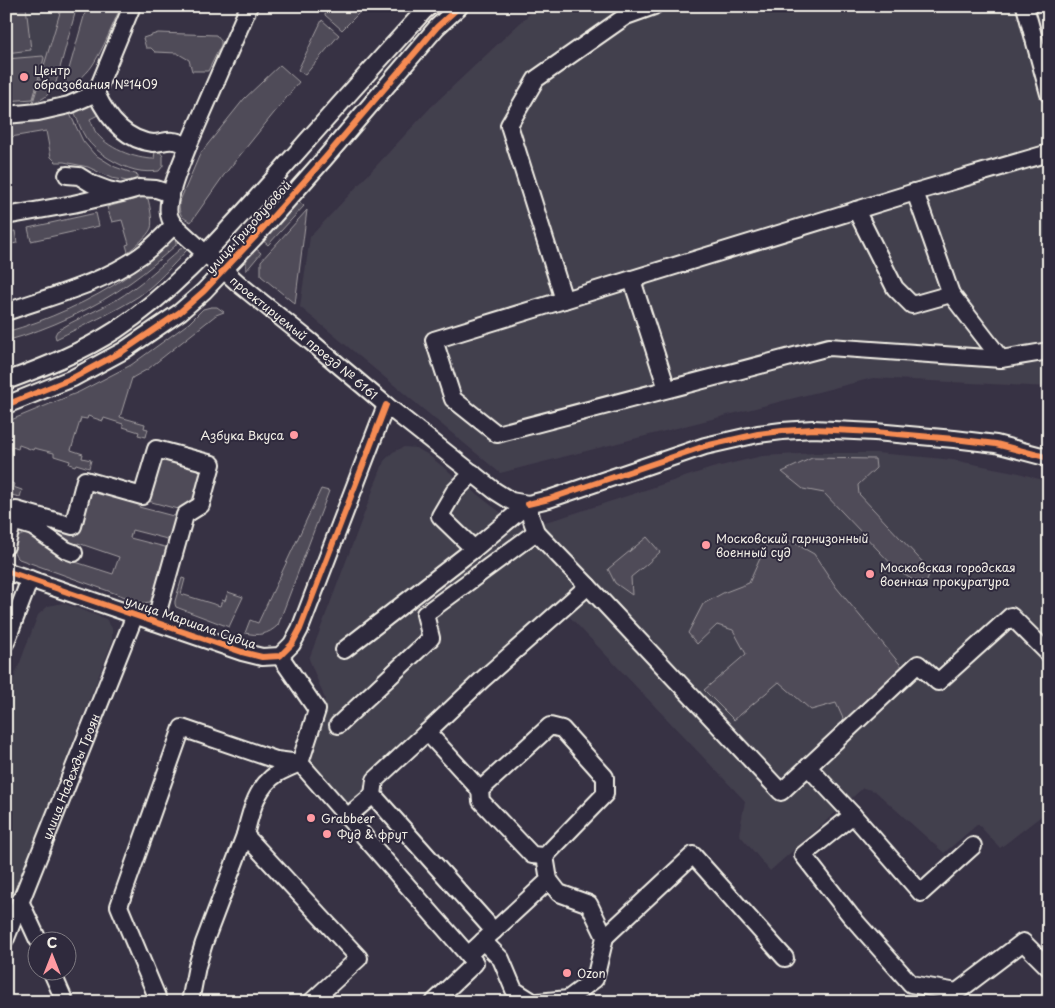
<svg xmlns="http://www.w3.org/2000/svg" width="1055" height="1008" viewBox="0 0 1055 1008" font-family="'Playpen Sans',sans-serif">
<rect width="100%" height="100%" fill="#373244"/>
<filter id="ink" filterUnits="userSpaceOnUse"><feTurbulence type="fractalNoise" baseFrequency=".02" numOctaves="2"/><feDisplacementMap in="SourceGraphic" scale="10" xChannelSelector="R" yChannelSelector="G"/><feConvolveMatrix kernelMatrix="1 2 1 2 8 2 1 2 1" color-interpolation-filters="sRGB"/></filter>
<g filter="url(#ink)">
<!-- built -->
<path fill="#433f4e" d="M6 6H62L33 102 6 104Z
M538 6H1049V387L873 378 500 473 300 307 310 237 431 107Z
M404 447 416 448 427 454 483 499 521 528 560 518 712 468 762 456 816 453H876L924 457 953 460 1019 473 1049 482V810L1000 848 978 824 944 853 875 791 863 788 770 871 739 834 745 801 566 613 348 812 303 763 325 699 309 659 384 461 393 452Z
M63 603 106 619 112 628V642L6 913V699L38 615 48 606Z"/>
<!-- green -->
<path fill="#504b59" stroke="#a29ea0" d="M6 6H26L31 50 6 53Z
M62 6H77L55 86C48 95 44 100 33 102Z
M87 6H121C112 26 104 48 92 66 85 76 75 83 66 90H63Z
M327 6H366L342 30 325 15Z
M322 20 339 35 305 75 298 70Z
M158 33 216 35 221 41V45L208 71H192L189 60 177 53 155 52 151 48H146L143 38Z
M43 56 44 58 33 99 6 101V59Z
M280 65 299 82 224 175 191 222C181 217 179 215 179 203L200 154 244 99Z
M95 103 100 114 90 119C92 123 93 127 95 131 106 148 135 159 154 159L155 151 160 152 163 156V166L159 171C151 172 143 172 135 170 119 166 96 153 86 138 81 131 78 121 75 113L76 108Z
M66 111 70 114 83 141 94 154 115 167 138 175V181L132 182 111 178 88 167 64 162H56L51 157 46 131 11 137 7 135 6 125 10 122Z
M144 197 148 199C150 206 153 222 151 228 148 236 134 247 128 252L126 245 129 244 122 220 112 222 107 207Z
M295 198 304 206 268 245 260 238Z
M307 210 295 304 261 276V261Z
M96 213 99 226 31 241 28 228Z
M15 231 17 243 6 245V232Z
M171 239H174L176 241V245C161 258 147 271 131 282 95 308 49 329 6 341V332C46 321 93 300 126 277 142 266 156 252 171 239Z
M253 246 261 253 246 271C245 262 247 254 253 246Z
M185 248 187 250C172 266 157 283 139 296 113 313 84 325 56 339L55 335 57 331C75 319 97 311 116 300 139 286 160 267 180 249Z
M211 307H217L224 312 216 315 148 369 132 378 120 417 145 424 144 428 148 429 146 437 138 435 139 432 123 427V424L104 418 103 421 88 416 87 419 81 418 71 450 83 454 82 458 91 460 89 468 76 464 75 466 69 464 70 461 54 456V453L34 448 33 450 19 445 18 449 12 447 6 465V422L79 392 131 365 189 323 203 309Z
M812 458 875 459 876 468 858 485 859 494 930 570 927 581 913 580 898 571 824 493 803 489 782 472Z
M167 459 198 468 201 475 194 500 181 510 148 501 159 462 163 460Z
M6 481 14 484 13 487 22 490 20 497 7 494 6 495Z
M90 489 140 503 139 507 177 517 171 540 132 530 130 538 169 548 154 599 150 602 142 603 19 559C7 548 15 532 31 534L66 559 113 574 119 557 78 543 77 546 70 543 43 526 44 525 77 534Z
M321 489 329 491 278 625C268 635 258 636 245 633L250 620 258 623Z
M647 537 660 552 647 564 631 577 632 595 615 583 608 569Z
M787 539 814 554 836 587 904 669 846 725 836 703 811 710 779 682 734 720 704 690 746 654 733 630 717 625 697 644 688 633 703 604 723 593 749 583 766 545Z
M182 578 185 579 181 594 220 606 222 600 225 601 228 592 243 597 229 627 176 607 175 604V601Z"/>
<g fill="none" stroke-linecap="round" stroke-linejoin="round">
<defs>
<g id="minor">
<path d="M654 6 626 16 536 79 509 125 564 300 915 192 1049 153"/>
<path d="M1025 6 1049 94"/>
<path id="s1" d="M96 93C107 117 125 140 153 143 160 143 167 140 173 141 178 141 184 144 188 146 182 162 163 203 170 218 171 221 173 223 174 225L239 284 310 341 386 405 495 491 511 501 528 504"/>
<path d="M6 115 38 112 69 105 96 93 132 6"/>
<path d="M188 146 249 6"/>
<path d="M67 175 79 176 92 184 108 190 121 193 139 188 156 189 171 194"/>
<path d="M856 210 895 288 912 305 951 294 915 192"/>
<path d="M6 216 73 204 121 193"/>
<path d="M632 280 667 389"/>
<path d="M951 294 1001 359"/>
<path d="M564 300 434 340 453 399 497 434 829 347 1001 359 1049 351"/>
<path d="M6 312C51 296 101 284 140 256 153 247 163 236 174 225"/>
<path d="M6 381C44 367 82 352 116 330 175 291 222 236 269 184 320 126 371 69 423 12L430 6"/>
<path d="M6 405 73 378 123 351 180 312 204 291 254 238 325 158 437 27 460 6"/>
<path d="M528 504 531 518 536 532 588 586 781 792 918 664 938 682 1011 616 1049 654"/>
<path d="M13 521 33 527 66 550 74 553"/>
<path d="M6 546 16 510 73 526 85 480 142 496 156 449 212 464 201 505 185 515 155 622"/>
<path d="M474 549 528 504 549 499 705 446 758 434 782 431 813 429 875 432 954 439 996 444 1049 458"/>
<path d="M6 571 242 652 262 657 280 656 292 644 300 629 386 405"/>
<path d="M6 642 30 579"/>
<path d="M344 650 474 549 440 516 454 492 473 473"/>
<path d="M338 725 431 638 425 614 536 532"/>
<path d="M550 726 562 729 605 777V794L545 856 532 855 481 801 480 790Z"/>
<path d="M427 732 483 679 588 586"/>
<path d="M808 767 853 815 921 893 973 846"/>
<path d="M480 790 427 732 375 780 373 795 494 931"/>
<path d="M853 815 803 855 850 915 911 984 957 992 1023 942 1049 968"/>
<path d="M347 817 373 795"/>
<path d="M20 901 38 940"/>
<path d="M605 937 693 855 785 958"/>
<path id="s2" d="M6 938 135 615"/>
<path d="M483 941 501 959 514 990 533 1002"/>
<path d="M468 955 549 880 545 856"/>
<path d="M51 970 65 1002"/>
<path d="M155 1002 157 997 119 906 182 728 276 760 300 763 317 710 280 656"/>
<path d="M190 1002 197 966 204 943 245 835"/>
<path d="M311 1002 359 958 245 835C251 811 256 787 278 773 285 769 293 766 300 763L475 963 434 1002"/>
<path d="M538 1002 568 999 595 979 605 937 589 904 559 893 549 880"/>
</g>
</defs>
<!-- minor casing -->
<use href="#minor" stroke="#f4f1e8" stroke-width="20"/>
<!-- minor -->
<use href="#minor" stroke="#2f2a3d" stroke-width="16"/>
<defs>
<path id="cycleway" d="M6 405 73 378 123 351 180 312 204 291 254 238 325 158 437 27 460 6
M528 504 549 499 705 446 758 434 782 431 813 429 875 432 954 439 996 444 1049 458
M6 571 242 652 262 657 280 656 292 644 300 629 386 405"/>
</defs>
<!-- cycleway casing -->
<use href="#cycleway" stroke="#2f2a3d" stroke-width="9"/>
<!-- cycleway -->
<use href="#cycleway" stroke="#f68b52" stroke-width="6"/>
</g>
</g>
<!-- markers -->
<g fill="#ff9aa2" stroke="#2f2a3d" stroke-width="2">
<circle cx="24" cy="77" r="5"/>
<circle cx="294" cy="435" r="5"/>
<circle cx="706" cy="545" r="5"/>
<circle cx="870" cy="574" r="5"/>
<circle cx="311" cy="818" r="5"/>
<circle cx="327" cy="834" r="5"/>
<circle cx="567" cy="973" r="5"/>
</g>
<g text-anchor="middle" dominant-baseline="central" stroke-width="4" stroke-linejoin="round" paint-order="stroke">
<!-- poi labels -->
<g font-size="12" fill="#f4f1e8" stroke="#2f2a3d" text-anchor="start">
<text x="34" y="70">Центр<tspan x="34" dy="14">образования №1409</tspan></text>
<text x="284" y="435" text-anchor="end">Азбука Вкуса</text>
<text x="716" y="538">Московский гарнизонный<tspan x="716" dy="14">военный суд</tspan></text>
<text x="880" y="567">Московская городская<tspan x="880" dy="14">военная прокуратура</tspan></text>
<text x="321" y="818">Grabbeer</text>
<text x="337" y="834">Фуд &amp; фрут</text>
<text x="577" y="973">Ozon</text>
</g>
<!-- street labels -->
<g font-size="12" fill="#f4f1e8" stroke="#2f2a3d">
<text transform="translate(248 227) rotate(-48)">улица Гризодубовой</text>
<text stroke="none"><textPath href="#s1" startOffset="371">проектируемый проезд № 6161</textPath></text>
<text transform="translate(191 622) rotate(19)">улица Маршала Судца</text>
<text stroke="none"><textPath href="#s2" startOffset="174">улица Надежды Троян</textPath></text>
</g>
</g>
<!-- margin -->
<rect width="1055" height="1008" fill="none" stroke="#2f2a3d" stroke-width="25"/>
<rect x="12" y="12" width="1030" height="983" fill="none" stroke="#f4f1e8" stroke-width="2" filter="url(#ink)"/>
<!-- north arrow -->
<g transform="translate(52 956)"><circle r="24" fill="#2f2a3d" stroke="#7e7a81"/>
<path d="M0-4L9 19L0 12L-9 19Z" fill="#ff9aa2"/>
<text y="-8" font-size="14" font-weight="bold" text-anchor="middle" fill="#f4f1e8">С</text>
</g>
</svg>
